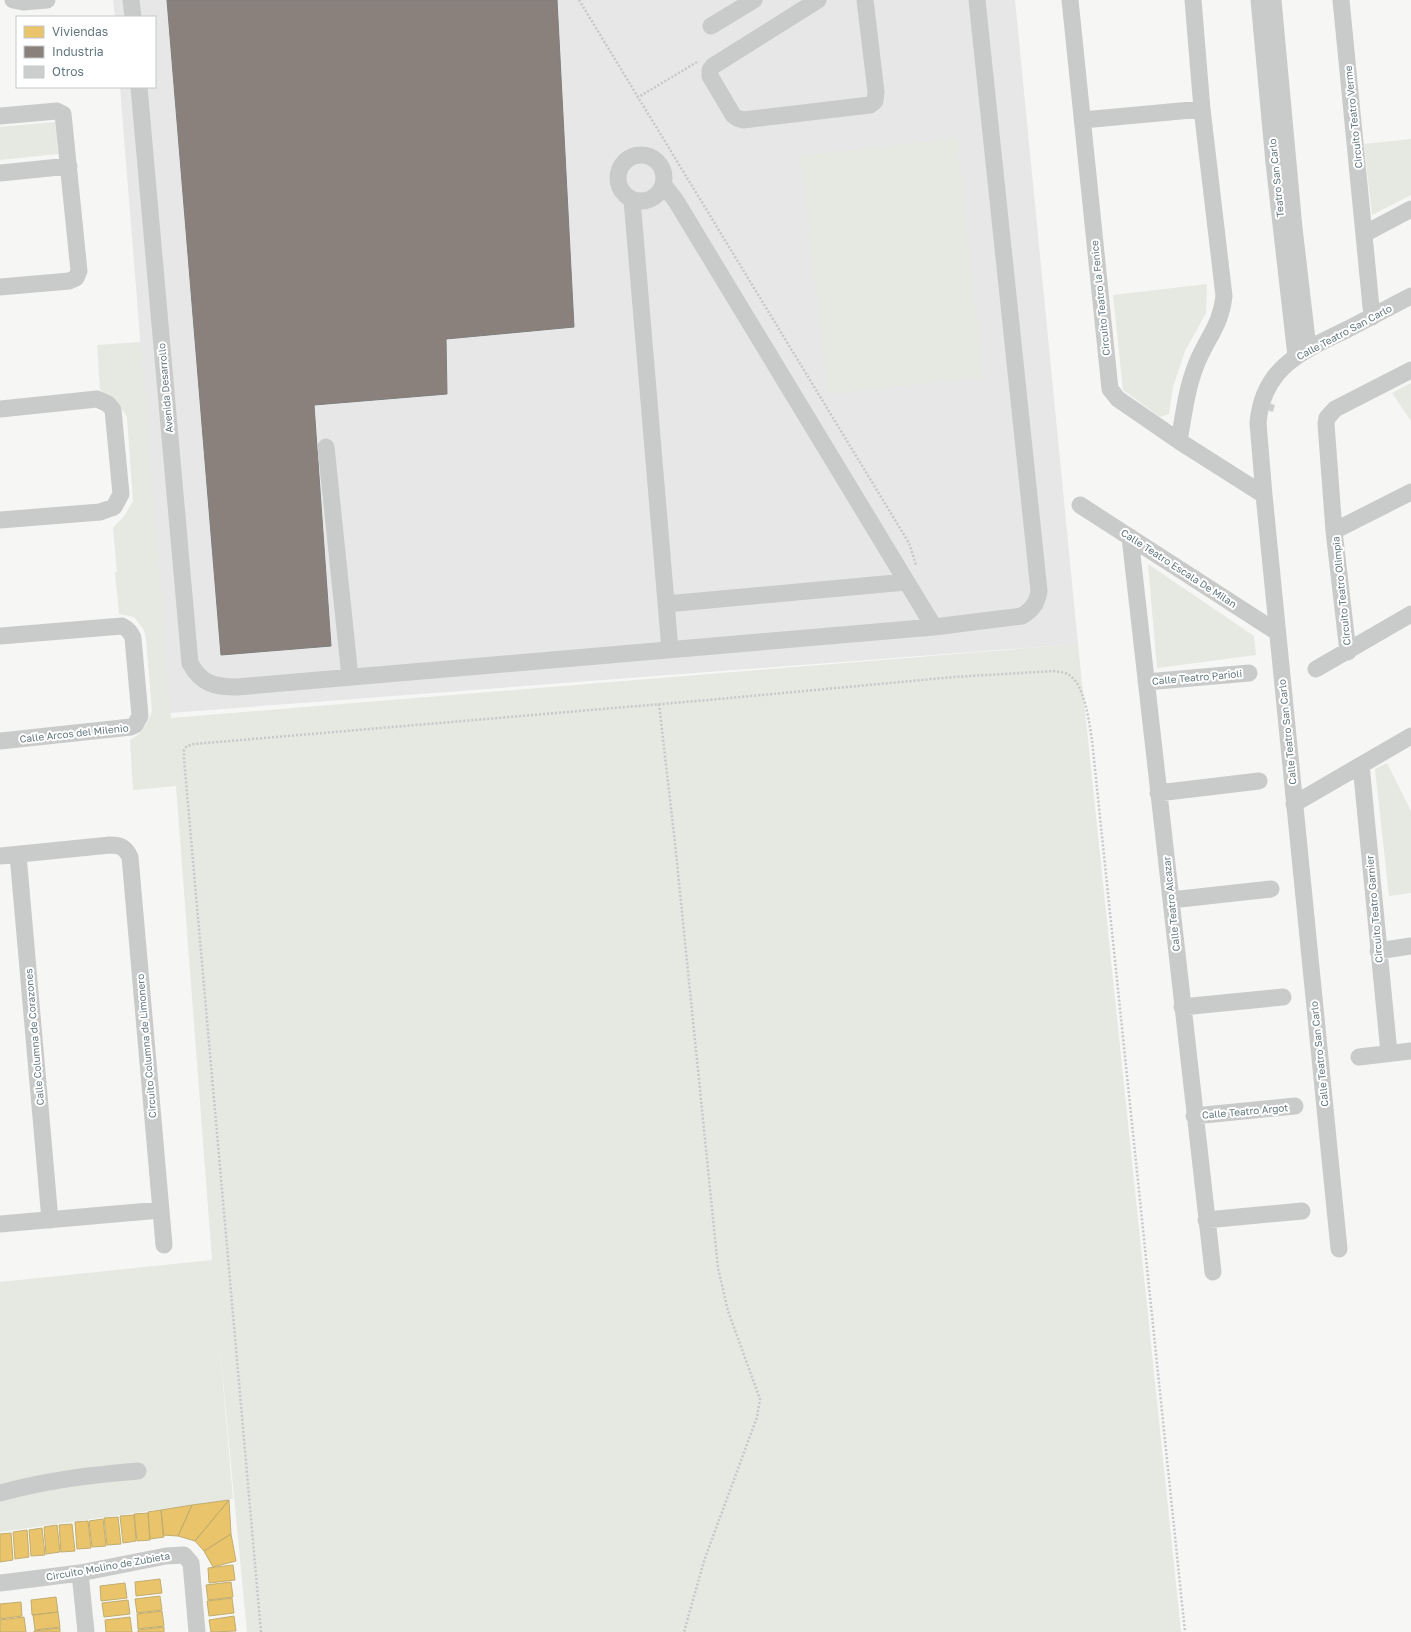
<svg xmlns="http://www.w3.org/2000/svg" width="1411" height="1632" viewBox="0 0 1411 1632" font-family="'Golos Text',sans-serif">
<rect width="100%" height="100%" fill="#f6f6f5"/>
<!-- built -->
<path fill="#e6e7e6" d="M113 0H1015L1078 644 170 713 120 87H155V17H115Z"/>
<!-- green -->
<path fill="#e6e8e2" d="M55 122 58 154 0 160V127Z
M957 138 983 377 828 394 801 156Z
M1411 139V195L1372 215 1364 144Z
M1207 284 1206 313 1185 351 1173 387 1169 414 1160 417 1123 390 1113 295Z
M141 342 171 718 1078 644 1181 1632H247L219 1339 233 1499 0 1532V1282L212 1260 176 786 133 790 130 740C142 734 148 723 152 711L146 639 144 630 134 617 119 614 115 573 117 572 113 528 125 515 133 501 127 417 117 401 100 390 97 345Z
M1411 383V421L1392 393Z
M1148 564 1254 636 1256 655 1157 668Z
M1387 763 1411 811V893L1389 896 1375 769Z"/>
<!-- homes -->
<path fill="#e9c46a" stroke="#c1ad70" d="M229 1500 231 1534 204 1551 195 1541Z
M229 1500 195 1541 178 1536 192 1505Z
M192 1505 178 1536 163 1535 161 1510Z
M161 1510 164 1537 150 1539 148 1512Z
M148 1513 150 1540 137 1541 134 1514Z
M134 1515 136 1541 123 1543 120 1516Z
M118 1517 121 1544 107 1545 104 1518Z
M103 1519 106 1546 92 1547 89 1521Z
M88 1521 91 1548 77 1549 75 1522Z
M72 1524 75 1551 61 1552 59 1525Z
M57 1525 60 1552 46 1554 44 1527Z
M42 1528 45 1555 31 1556 29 1530Z
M27 1530 29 1557 15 1559 13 1532Z
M11 1533 13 1560 0 1562V1534Z
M231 1534 236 1561 213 1567 204 1551Z
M233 1565 235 1580 209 1583 208 1568Z
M160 1579 162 1593 136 1596 135 1582Z
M231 1582 233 1597 208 1600 206 1585Z
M125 1583 127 1598 101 1601 100 1586Z
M160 1596 162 1610 137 1613 135 1599Z
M56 1597 58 1612 32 1615 31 1600Z
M232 1598 234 1613 209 1616 207 1601Z
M128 1600 130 1614 104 1617 102 1603Z
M21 1602 22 1616 0 1619V1604Z
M162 1611 164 1626 138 1629 137 1614Z
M58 1612 60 1627 35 1630 33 1615Z
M234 1616 236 1631 211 1632 209 1620Z
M24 1617 26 1632H0V1620Z
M130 1617 132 1632H106L105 1620Z
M164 1627V1632H138V1630Z
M60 1628V1632H34V1631Z"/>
<!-- industry -->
<path fill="#8a817c" stroke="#7e7e7d" d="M167 0H557L574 327 446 339 447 394 314 405 331 646 221 655Z"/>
<!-- building -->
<path fill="#cccece" stroke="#e6e6e4" d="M1267 402 1275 405 1273 412 1269 411Z"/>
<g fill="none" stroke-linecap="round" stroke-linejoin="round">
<!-- path -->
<path stroke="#c6c8c9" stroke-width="2.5" stroke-dasharray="2 2" stroke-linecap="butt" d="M579 0 909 543 916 565 915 566
M637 98 697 62
M659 704 675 843 718 1268 728 1311 760 1399 757 1417 704 1561 684 1632
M261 1632 184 759V750L187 746 194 744 708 700 954 677 1054 671C1059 672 1065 672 1069 675 1085 685 1089 722 1092 740L1185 1632"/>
<!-- minor -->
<path stroke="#c9cbca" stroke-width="17" d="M13 0 23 2 47 0
M131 0 133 17
M818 0 713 66 710 70V76L733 115 737 118 743 120 870 105 875 101 876 92 865 0
M1070 0 1110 389 1118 399 1179 441 1264 495
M1259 0 1274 163 1296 356
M1273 0 1294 228 1308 348
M1341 0 1372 317
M711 26 754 0
M139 87 190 663C201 684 215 687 237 687L934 627 1022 616C1033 609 1037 603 1039 591L977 0
M0 116 57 111 63 114 79 271 76 278 69 281 0 287
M1083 120 1202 109
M618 178a23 23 0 1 1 46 0a23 23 0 1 1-46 0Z
M0 173 69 166
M663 184 676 201 934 627
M632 200 670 650
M1364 234 1411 209
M0 409 97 399 108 404 113 410 121 494 114 507 100 512 0 520
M1179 441C1184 413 1187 384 1199 358 1210 334 1221 323 1224 296L1202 109 1193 0
M326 447 350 677
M1080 505 1277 632
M1334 531 1411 492
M1130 537 1213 1272
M666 604 906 582
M0 636 122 626C128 629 131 632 133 638L140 716 135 725 131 727 0 741
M1348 652 1334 531 1326 424 1327 418 1335 409 1411 370
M1316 669 1411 614
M1146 682 1249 673
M1361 765 1389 1053
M1158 793 1259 781
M1294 804 1411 736
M18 855 50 1220
M0 856 110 845C120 845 125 847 130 857L164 1245
M1171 900 1271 889
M1378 951 1411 946
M1182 1007 1283 997
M1359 1057 1411 1051
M1194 1116 1295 1106
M1206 1220 1302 1211
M0 1224 161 1210
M1339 1249 1264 495 1258 423C1263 366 1303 351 1348 329 1369 318 1390 307 1411 296
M0 1493C48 1480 90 1475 138 1471
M80 1573 86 1632
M0 1583 80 1573 166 1556 184 1555 191 1563 197 1632"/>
</g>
<g text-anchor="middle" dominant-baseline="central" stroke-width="4" stroke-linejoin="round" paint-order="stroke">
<!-- street labels -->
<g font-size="10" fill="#63777e" stroke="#fff">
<text transform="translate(1353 117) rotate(-96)">Circuito Teatro Verme</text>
<text transform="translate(1276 178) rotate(-96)">Teatro San Carlo</text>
<text transform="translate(1100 298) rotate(-96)">Circuito Teatro la Fenice</text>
<text transform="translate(1344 332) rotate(-28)">Calle Teatro San Carlo</text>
<text transform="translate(165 388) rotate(-95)">Avenida Desarrollo</text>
<text transform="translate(1179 568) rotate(33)">Calle Teatro Escala De Milan</text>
<text transform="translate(1341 591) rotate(-96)">Circuito Teatro Olimpia</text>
<text transform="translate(1197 677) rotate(-5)">Calle Teatro Parioli</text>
<text transform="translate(1287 732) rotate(-96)">Calle Teatro San Carlo</text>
<text transform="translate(74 733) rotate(-6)">Calle Arcos del Milenio</text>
<text transform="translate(1171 904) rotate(-96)">Calle Teatro Alcazar</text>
<text transform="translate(1374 909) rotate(-95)">Circuito Teatro Garnier</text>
<text transform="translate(34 1037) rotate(-95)">Calle Columna de Corazones</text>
<text transform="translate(146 1046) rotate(-95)">Circuito Columna de Limonero</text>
<text transform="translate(1319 1054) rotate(-96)">Calle Teatro San Carlo</text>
<text transform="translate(1245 1111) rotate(-5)">Calle Teatro Argot</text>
<text transform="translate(108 1566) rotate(-10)">Circuito Molino de Zubieta</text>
</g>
</g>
<!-- legend -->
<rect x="16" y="16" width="140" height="72" fill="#ffffff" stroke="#c1c9cb"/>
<rect x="24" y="26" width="20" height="12" fill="#e9c46a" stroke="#c1c9cb"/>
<text x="52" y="36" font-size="12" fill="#63777e">Viviendas</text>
<rect x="24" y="46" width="20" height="12" fill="#8a817c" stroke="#c1c9cb"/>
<text x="52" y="56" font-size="12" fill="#63777e">Industria</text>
<rect x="24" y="66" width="20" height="12" fill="#cccece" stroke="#c1c9cb"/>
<text x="52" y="76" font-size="12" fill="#63777e">Otros</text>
</svg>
